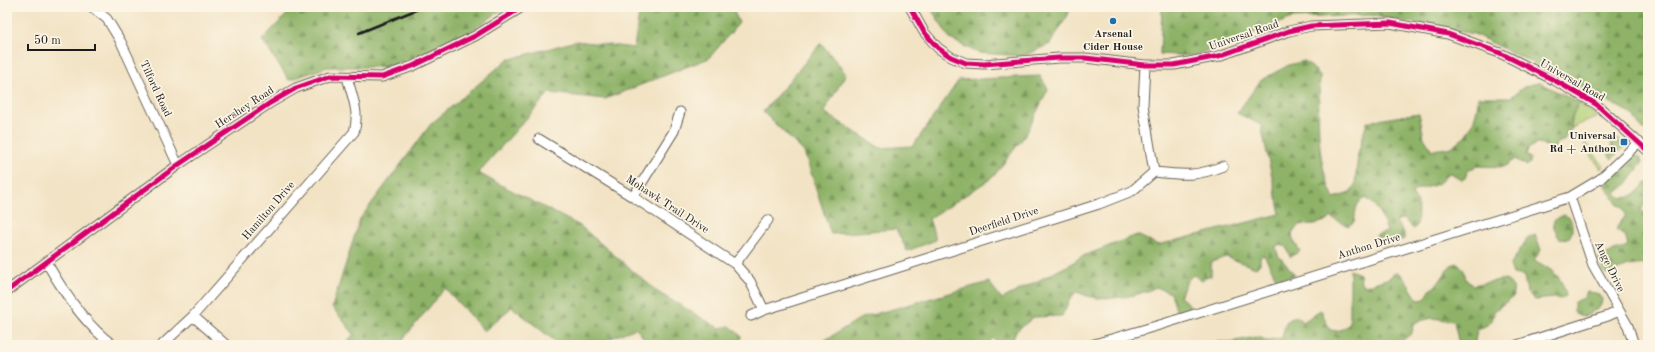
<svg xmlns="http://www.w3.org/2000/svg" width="1655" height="352" viewBox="0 0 1655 352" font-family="'Old Standard TT',serif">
<defs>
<pattern id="forest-firs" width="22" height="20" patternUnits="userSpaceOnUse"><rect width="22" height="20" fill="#8eb368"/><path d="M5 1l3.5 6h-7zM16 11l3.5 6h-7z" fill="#739155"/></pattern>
</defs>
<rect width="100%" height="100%" fill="#fcf5e5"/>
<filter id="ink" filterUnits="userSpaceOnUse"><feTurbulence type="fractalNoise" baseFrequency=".025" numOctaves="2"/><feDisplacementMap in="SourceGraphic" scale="8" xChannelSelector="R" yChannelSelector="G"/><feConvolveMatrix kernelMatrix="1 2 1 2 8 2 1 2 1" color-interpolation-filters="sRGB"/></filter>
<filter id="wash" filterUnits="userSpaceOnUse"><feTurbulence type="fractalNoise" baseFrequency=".012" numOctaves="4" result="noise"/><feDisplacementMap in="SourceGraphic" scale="16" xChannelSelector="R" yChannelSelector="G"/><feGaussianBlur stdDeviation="0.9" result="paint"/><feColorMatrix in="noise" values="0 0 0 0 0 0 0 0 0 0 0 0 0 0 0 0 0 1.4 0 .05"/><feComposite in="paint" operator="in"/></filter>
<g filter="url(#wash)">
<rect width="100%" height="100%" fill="#f2e3c5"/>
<!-- green -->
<path fill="#b3d178" stroke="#68764a" d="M1579 103 1598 117 1571 128 1573 114Z
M1586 144 1604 166 1601 169 1584 145Z"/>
<!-- forest -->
<path fill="url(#forest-firs)" stroke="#556842" d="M294 7H506L461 38 388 67H328L289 80 262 40Z
M640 7H732L739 23 709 58 605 99 549 93 478 173 580 226 659 293 719 328 730 326 741 336 740 345H649L636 328 594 345H560L512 307 484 331 445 288 400 343 401 345H343L354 334 332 307 360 219 431 124 507 60 576 41 634 48Z
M930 7H1070L1068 15 1050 44 1023 56 978 53 950 39Z
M1162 7H1648V128L1644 131 1632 114 1580 86 1474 34 1370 15 1292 18 1193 56 1160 54Z
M821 43 846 74 824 112 880 148 913 146 959 80 1040 76 1048 89 1026 134 993 177 929 219 936 240 907 251 896 229 831 234 804 152 763 112Z
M1305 61 1320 75C1318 117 1315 160 1334 198L1350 193 1355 185 1358 154 1367 122 1419 113 1424 138 1432 150C1438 149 1446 149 1451 147 1469 138 1478 116 1478 97H1511L1524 87 1539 82 1579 103C1575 110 1568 120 1572 129L1566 133 1565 140 1555 144 1556 149 1550 152 1545 145 1537 144 1528 148 1526 155 1530 158V163L1527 166 1515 159 1504 167 1477 166 1468 170 1465 178 1462 180 1451 173 1447 174C1438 189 1428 185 1414 191L1412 194 1418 203C1417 211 1419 221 1416 227L1413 229 1404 219 1396 220V222L1404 233V239L1385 245 1376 242V235L1387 232C1383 219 1378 206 1366 198 1355 201 1356 212 1354 222L1348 226 1330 217 1329 220 1315 224 1299 225 1292 233 1293 240 1300 251 1290 257 1286 247 1281 244 1276 246 1278 255 1295 275 1277 280 1264 255 1260 257V264L1256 268 1226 257 1211 262V276L1201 280 1193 275C1186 280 1183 289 1180 297L1189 304V310L1177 313 1171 293 1156 287C1139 296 1110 301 1091 297 1086 296 1082 293 1076 292L1069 301 1062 316 1034 317 1016 331 1011 345H1000L993 338 987 345H817L861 318 989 282 1002 299 1069 265 1081 257 1137 235 1158 245 1280 214 1261 125 1237 113 1261 80 1289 65Z
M1615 139 1619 140 1624 147 1612 159 1608 154 1613 149 1611 142Z
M1635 155 1640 157 1642 163 1626 185 1616 193 1619 197C1632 200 1637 192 1646 183H1648V201L1641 209 1642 212 1648 213V270L1643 264 1629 266 1606 274 1602 270 1598 259C1605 251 1619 252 1628 245L1625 236 1616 229 1626 215 1623 207 1618 205 1605 186 1606 178Z
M1564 215 1570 218C1573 225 1573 233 1568 239L1559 238 1553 225 1554 220Z
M1535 235 1541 250 1534 260C1552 270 1562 275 1566 296L1560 299 1554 298 1535 300 1527 292 1524 276 1513 274 1510 265 1527 239Z
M1458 263 1464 270 1466 280 1473 285 1506 279 1513 287 1514 296 1494 311C1494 323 1487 326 1477 329L1475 341 1477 345H1459L1454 321 1432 318 1416 322 1413 327 1412 333 1404 339 1400 345H1212L1214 342H1229L1257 337 1267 340 1282 338 1286 322 1294 317H1298L1303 322C1310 318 1314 313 1321 310L1330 330C1339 332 1344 329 1350 323V270L1360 274 1361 283 1365 286 1389 278 1396 272 1402 275 1418 300 1425 299 1431 289 1437 285 1451 265Z
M1587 292 1597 293 1602 299C1601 307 1599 310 1592 311L1591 314 1586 316 1577 315 1574 311V302L1584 298Z"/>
</g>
<g filter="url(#ink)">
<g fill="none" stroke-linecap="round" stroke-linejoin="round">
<defs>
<path id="minor" d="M92 7 107 19 121 42 178 165
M910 7 924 32 938 48 951 57 966 63 984 64 1059 58H1085L1145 65H1174L1219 56 1289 31 1311 26 1390 23 1448 34 1500 53 1554 80 1596 104 1648 151
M1145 65 1143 105 1154 172
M539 139 633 197 735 264 750 281 764 310
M1154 172C1182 175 1196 177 1223 166
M633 197 674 131 680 112
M1570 197 1593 265 1628 326 1634 345
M47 263C64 293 85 325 113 345
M735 264 768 220
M7 291 178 165 270 103 296 88 330 76 382 77 413 66 475 36 522 7
M193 316 226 345
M751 316 764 310 1099 204 1132 191 1154 172
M162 345 193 316 354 132C360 113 352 96 347 77
M1091 345 1163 324 1570 197 1600 179 1639 142
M1517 345 1608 316 1619 311"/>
</defs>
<!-- minor casing -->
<use href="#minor" stroke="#676257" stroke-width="11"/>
<!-- minor -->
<use href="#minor" stroke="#fff" stroke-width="9"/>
<!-- rail -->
<path stroke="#1c1c1c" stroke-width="2.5" d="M359 33 423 7"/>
<defs>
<path id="cycleway" d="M910 7 924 32 938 48 951 57 966 63 984 64 1059 58H1085L1145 65H1174L1219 56 1289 31 1311 26 1390 23 1448 34 1500 53 1554 80 1596 104 1648 151
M7 291 178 165 270 103 296 88 330 76 382 77 413 66 475 36 522 7"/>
</defs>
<!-- cycleway casing -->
<use href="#cycleway" stroke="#fcf5e5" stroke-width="8"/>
<!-- cycleway -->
<use href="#cycleway" stroke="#d6006c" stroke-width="5"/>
</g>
</g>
<!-- markers -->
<g fill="#1f6fb2" stroke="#fcf5e5" stroke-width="1.5">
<circle cx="1113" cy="21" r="4"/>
<rect x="1620" y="138" width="8" height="8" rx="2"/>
</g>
<g text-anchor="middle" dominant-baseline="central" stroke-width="3.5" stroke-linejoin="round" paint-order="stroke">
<!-- poi labels -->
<g font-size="11" font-weight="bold" fill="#1c1c1c" stroke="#fcf5e5">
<text x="1113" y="34">Arsenal<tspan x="1113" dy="13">Cider House</tspan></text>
<text x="1616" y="136" text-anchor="end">Universal<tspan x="1616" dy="13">Rd + Anthon</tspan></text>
</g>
<!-- street labels -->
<g font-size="11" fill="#1c1c1c" stroke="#fcf5e5">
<text transform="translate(1244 36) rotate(-19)">Universal Road</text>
<text transform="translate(1572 81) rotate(30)">Universal Road</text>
<text transform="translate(155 89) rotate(65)">Tilford Road</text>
<text transform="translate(245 108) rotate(-33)">Hershey Road</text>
<text transform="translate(667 205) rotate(33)">Mohawk Trail Drive</text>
<text transform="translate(269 211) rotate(-49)">Hamilton Drive</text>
<text transform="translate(1004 222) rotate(-18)">Deerfield Drive</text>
<text transform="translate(1369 247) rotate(-17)">Anthon Drive</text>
<text transform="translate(1609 267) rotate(64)">Ange Drive</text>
</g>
</g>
<!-- margin -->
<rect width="1655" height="352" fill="none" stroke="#fcf5e5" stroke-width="24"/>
<!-- scale -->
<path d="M28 44v6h67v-6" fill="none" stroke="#1c1c1c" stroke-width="2"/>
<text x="34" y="44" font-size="12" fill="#1c1c1c" stroke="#fcf5e5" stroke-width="3" paint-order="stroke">50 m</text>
</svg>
